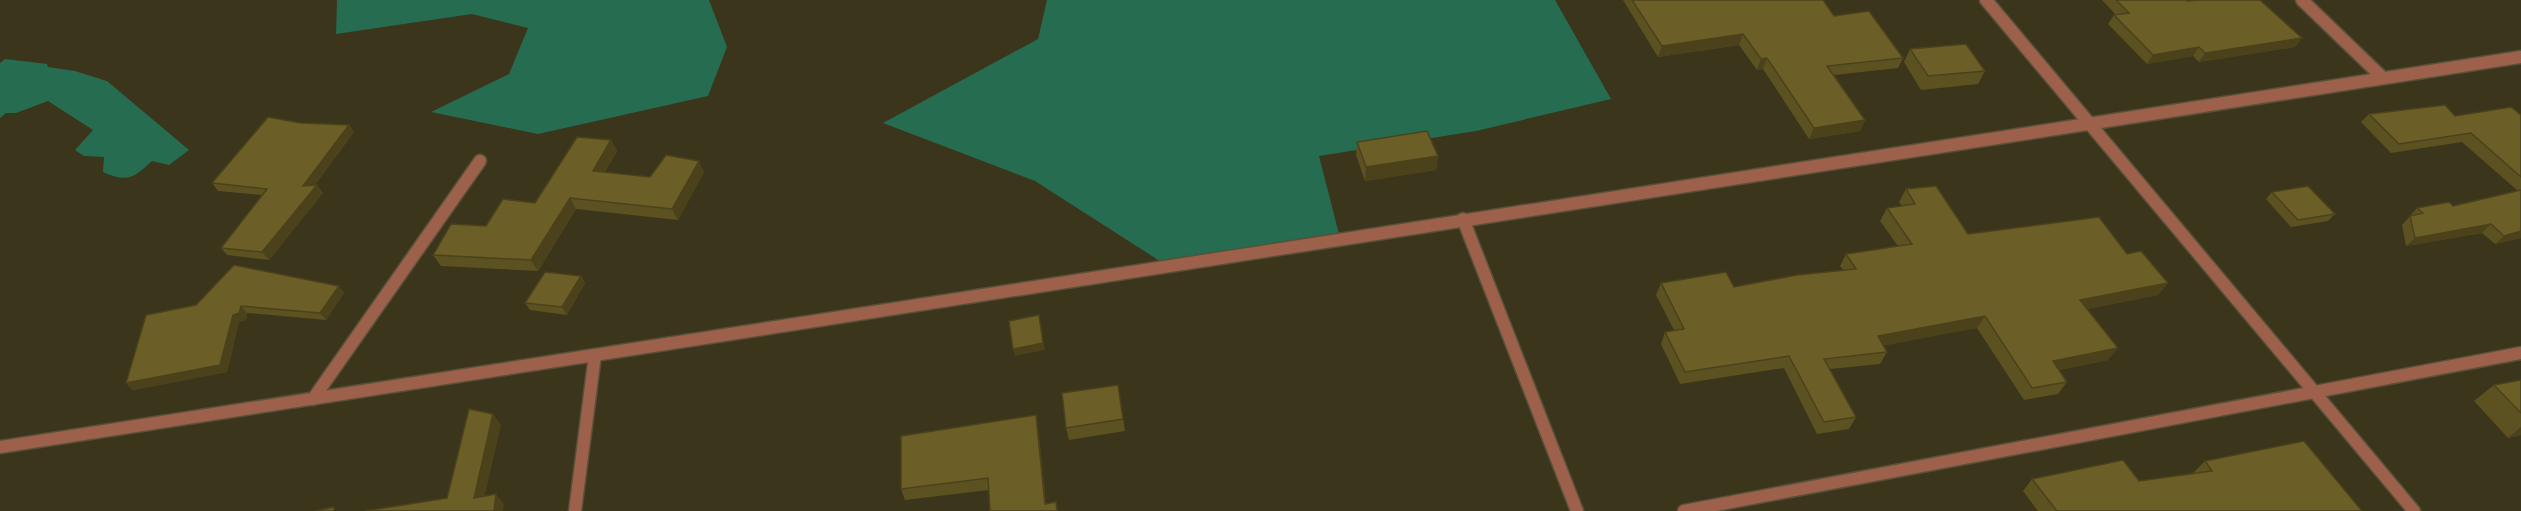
<svg xmlns="http://www.w3.org/2000/svg" width="2521" height="511" viewBox="0 0 2521 511" font-family="'Roboto Condensed',sans-serif">
<rect width="100%" height="100%" fill="#3b351b"/>
<!-- green -->
<path fill="#266c50" d="M337 0H709L727 47 708 96 538 134 431 112 509 74 528 28 472 14 336 34Z
M1047 0H1555L1611 99 1476 131 1319 156 1340 238 1166 265 1035 181 883 123 1038 39Z
M5 59 47 64 48 67 75 71 107 81 189 150 169 165 152 161C134 178 127 183 103 172L104 157 84 156 75 150 93 130 48 101 16 113H6L0 118V63Z"/>
<g fill="none" stroke-linecap="round" stroke-linejoin="round">
<defs>
<path id="minor" d="M1986 0 2414 511
M2302 0 2383 78
M1463 219 1577 511
M313 399 480 161
M0 447 2521 57
M575 511 595 355
M1684 511 2521 353"/>
</defs>
<!-- minor casing -->
<use href="#minor" stroke="#575139" stroke-width="15"/>
<!-- minor -->
<use href="#minor" stroke="#9c604b" stroke-width="12"/>
</g>
<!-- wall -->
<path fill="#5c5121" d="M1623 0H1823L1834 16 1903 58 1898 68 1834 75 1865 120 1860 131 1809 139 1763 69 1757 70 1739 45 1658 57Z
M2102 0H2186L2187 1 2302 38 2295 47 2199 62 2193 56 2147 64 2108 24 2114 15H2116Z
M1910 49 1985 71 1978 84 1921 90 1904 62Z
M2369 114 2455 116 2521 115V238L2495 244 2482 233 2406 246 2402 225 2417 208 2453 206 2518 191 2462 142 2391 153 2361 122Z
M301 123 349 125 354 132 315 185H317L323 193 269 260 227 255 221 248 262 195 218 191 212 183Z
M611 140 617 151 605 172 650 177 704 172 678 220 576 209 538 271 441 266 433 255 486 226 535 203Z
M1357 142 1438 156 1436 170 1365 181 1356 155Z
M1906 189 1968 234 2127 254 2168 283 2158 295 2087 309 2108 360 2059 370 2067 382 2058 394 2024 400 1977 328 1883 345 1887 352 1880 364 1830 369 1856 417 1849 429 1817 434 1784 368 1680 384 1661 344 1665 332 1674 330 1656 295 1661 283 1734 287 1843 270 1840 266 1846 254 1898 246 1880 221 1887 208 1902 206 1899 202Z
M2272 192 2335 214 2328 221 2291 227 2266 199Z
M581 276 585 283 567 315 530 310 525 303Z
M339 286 344 293 326 320 247 313 246 320 239 322 227 372 133 390 126 383 196 305Z
M2521 380V435L2508 438 2474 401 2494 385Z
M1118 385 1125 431 1069 440 1066 428Z
M1038 427 1046 504 1056 502 1058 511H990L989 490 905 500 901 489Z
M2205 461 2362 511H2038L2023 491 2032 479 2139 481 2194 473H2193Z"/>
<!-- shaded-wall -->
<path fill="#4b421b" d="M1743 34 1739 45 1658 57 1662 46Z
M2302 38 2295 47 2199 62 2205 53Z
M2199 47 2193 56 2147 64 2153 55Z
M1767 58 1763 69 1757 70 1761 59Z
M1865 120 1860 131 1809 139 1814 128Z
M349 125 354 132 309 193 303 186Z
M611 140 617 151 599 182 593 171Z
M1438 156 1436 170 1365 181 1366 167Z
M699 161 704 172 678 220 672 209Z
M317 185 323 193 269 260 262 252Z
M570 198 576 209 538 271 531 260Z
M2491 224 2482 233 2406 246 2415 238Z
M2521 231V238L2495 244 2504 236Z
M581 276 585 283 567 315 562 307Z
M2168 283 2158 295 2071 312 2080 300Z
M339 286 344 293 326 320 320 313Z
M241 306 247 313 246 320 239 322 227 372 133 390 126 383 233 315Z
M1039 315 1045 350 1015 356 1013 349Z
M1985 316 1977 328 1872 348 1878 336Z
M2118 348 2108 360 2044 373 2053 361Z
M493 414 501 425 482 508 474 498Z
M1036 415 1038 427 1047 511 1045 504Z
M2521 427V435L2508 438Z
M496 494 504 504 503 511H494Z"/>
<!-- building -->
<path fill="#6b5e26" stroke="#4b421b" stroke-width="1.5" d="M1632 0H1823L1834 16 1869 11 1903 58 1827 66 1865 120 1814 128 1767 58 1761 59 1743 34 1662 46Z
M2116 0H2186L2187 1 2200 0H2260L2302 38 2205 53 2199 47 2153 55 2114 15 2129 13Z
M1966 44 1985 71 1928 76 1910 49Z
M2445 105 2455 116 2511 107 2521 115V177L2471 133 2399 144 2369 114Z
M268 117 301 123 349 125 303 186 317 185 262 252 221 248 267 189 212 183Z
M1427 131 1438 156 1366 167 1357 142Z
M577 137 611 140 593 171 650 177 666 155 699 161 672 209 570 198 531 260 433 255 451 224 486 226 503 199 535 203Z
M1936 186 1968 234 2099 217 2127 254 2141 251 2168 283 2080 300 2118 348 2053 361 2067 382 2032 388 1985 316 1878 336 1887 352 1824 359 1856 417 1824 422 1789 356 1685 372 1665 332 1684 329 1661 283 1726 272 1734 287 1797 275 1856 269 1846 254 1912 244 1887 208 1915 204 1906 189Z
M2308 186 2335 214 2298 220 2272 192Z
M2521 190V231L2504 236 2491 224 2415 238 2410 216 2423 213 2417 208 2449 202 2453 206Z
M234 265 339 286 320 313 241 306 239 313 233 315 220 365 126 383 146 315 196 305Z
M545 272 581 276 562 307 525 303Z
M1039 315 1043 343 1013 349 1009 321Z
M2521 380V413L2494 385Z
M1118 385 1123 419 1066 428 1062 393Z
M469 409 493 414 474 498 496 494 494 511H365L447 498Z
M1036 415 1045 504 1056 502 1057 511H990L988 478 901 489V436Z
M2304 441 2362 511H2057L2032 479 2123 460 2139 481 2212 471 2205 461Z
M334 507V511H315Z"/>
</svg>
